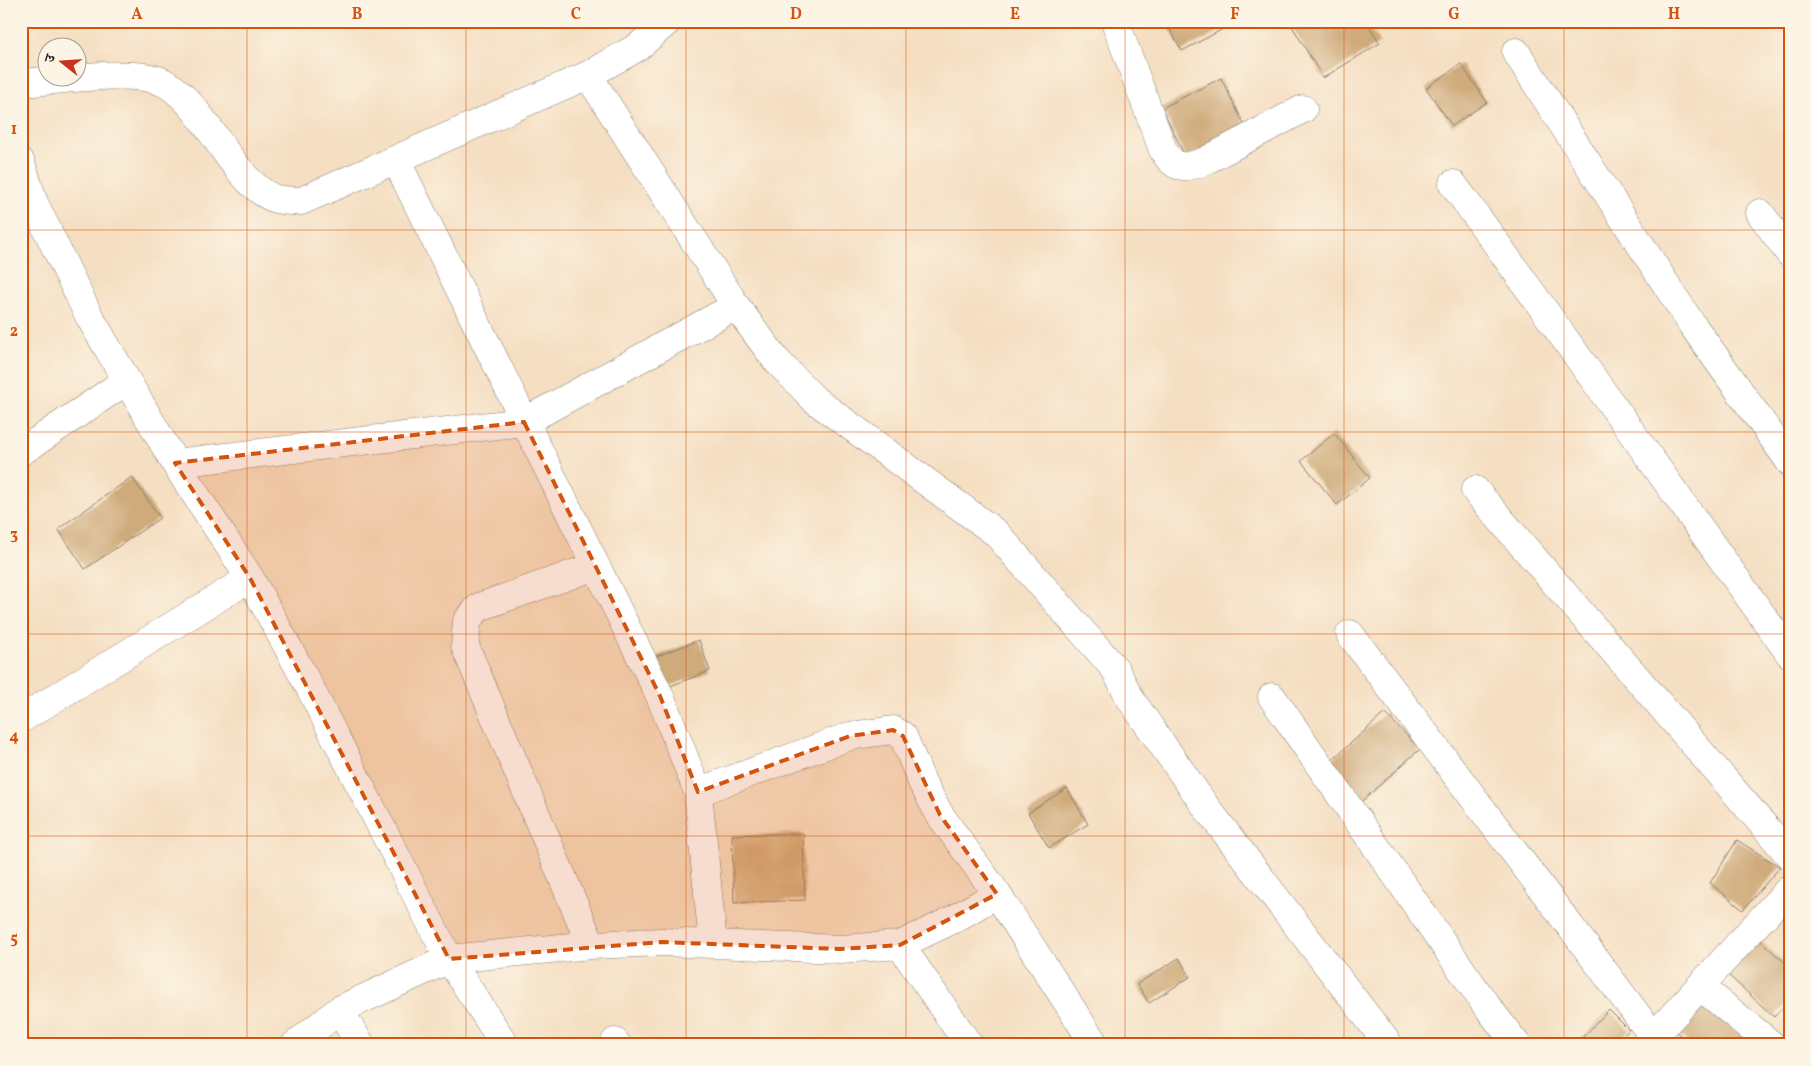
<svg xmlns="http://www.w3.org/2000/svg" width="1811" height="1066" viewBox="0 0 1811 1066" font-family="Vollkorn,'Noto Serif Devanagari',serif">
<rect width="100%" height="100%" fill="#fcf5e5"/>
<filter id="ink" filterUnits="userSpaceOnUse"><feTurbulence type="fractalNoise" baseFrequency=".02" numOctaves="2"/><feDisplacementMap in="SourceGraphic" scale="10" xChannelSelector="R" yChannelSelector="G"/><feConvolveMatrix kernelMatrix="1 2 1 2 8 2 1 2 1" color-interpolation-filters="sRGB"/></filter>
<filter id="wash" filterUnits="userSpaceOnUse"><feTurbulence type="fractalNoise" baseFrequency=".0096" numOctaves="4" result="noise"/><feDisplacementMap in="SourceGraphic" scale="20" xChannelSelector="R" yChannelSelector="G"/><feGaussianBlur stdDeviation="1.12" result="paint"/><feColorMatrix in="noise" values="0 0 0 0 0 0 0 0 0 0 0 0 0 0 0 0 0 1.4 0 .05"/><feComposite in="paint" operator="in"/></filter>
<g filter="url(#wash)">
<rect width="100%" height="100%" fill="#f5dfc3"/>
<g id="blocks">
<!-- building -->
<path fill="#cfaa7a" d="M1165 21H1217L1221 30 1182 51Z
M1289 21H1366L1380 43 1323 78Z
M1461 64 1487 102 1452 126 1426 88Z
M1221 78 1246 128 1186 158 1162 108Z
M1334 433 1370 478 1337 505 1301 461Z
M132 477 160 518 85 569 58 529Z
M699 640 710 671 665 688 654 657Z
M1385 713 1420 749 1361 802 1326 765Z
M1067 788 1088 824 1049 848 1028 813Z
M803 833 805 900 734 903 732 835Z
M1737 840 1780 867 1743 910 1710 883Z
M1757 938 1790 967V999L1774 1017 1726 973Z
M1179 958 1190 977 1149 1003 1137 984Z
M1699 989 1767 1045H1692L1669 1026Z
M1609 1010 1629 1030 1613 1045H1575Z"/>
</g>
</g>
<g filter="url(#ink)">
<use href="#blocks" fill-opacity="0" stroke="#887e70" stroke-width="1"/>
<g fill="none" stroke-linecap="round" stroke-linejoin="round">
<defs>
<path id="minor" d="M1115 21 1163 150C1174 169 1184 169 1203 162L1303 109
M1516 52 1691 323 1790 462
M588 75 736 306 776 360 815 400 996 533 1115 669 1131 700 1206 807 1389 1045
M21 83C57 81 125 69 158 80 202 96 229 178 271 197 280 201 291 201 301 201L588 75 638 47 668 21
M396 160 660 696 698 792 713 944
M21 163 34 203 89 316 175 463 250 578 310 688 449 959 505 1045
M1453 184C1567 340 1677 497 1790 654
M1760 213 1790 254
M21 452 126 381
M175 463 524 422 736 306
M1475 490 1790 856
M1350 634 1653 1036
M1272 697 1486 1005 1517 1045
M21 719 250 578
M698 792 850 736 893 730 903 736 922 782 940 815 997 894 1095 1045
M591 945 465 646 467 621 479 607 596 566
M900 945 969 1045
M1701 987 1772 1045
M339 1010 361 1045
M615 1042 617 1045
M295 1045 339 1010 449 959 591 945 662 942 840 949 900 945 954 919 997 894
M1646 1045 1790 888"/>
</defs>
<!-- minor casing -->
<use href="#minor" stroke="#887e70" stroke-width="29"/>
<!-- minor -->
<use href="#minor" stroke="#fff" stroke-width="28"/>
</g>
</g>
<!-- marked area -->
<path fill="#d4530e" fill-opacity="0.2" stroke="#d4530e" stroke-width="4" stroke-dasharray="10 6" stroke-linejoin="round" d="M524 422 660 696 698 792 850 736 893 730 903 736 940 815 997 894 900 945 840 949 662 942 449 959 250 578 175 463Z"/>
<!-- grid -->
<path fill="none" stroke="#d4530e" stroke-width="1" stroke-opacity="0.55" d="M247 21V1045M466 21V1045M686 21V1045M906 21V1045M1125 21V1045M1344 21V1045M1564 21V1045M21 230H1790M21 432H1790M21 634H1790M21 836H1790"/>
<!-- margin -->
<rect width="1811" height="1066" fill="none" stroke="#fcf5e5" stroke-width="55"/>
<!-- north arrow -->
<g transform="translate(62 62) rotate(287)"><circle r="24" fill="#fcf5e5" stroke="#a29e95"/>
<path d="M0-4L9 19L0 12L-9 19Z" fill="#c8321e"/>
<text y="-8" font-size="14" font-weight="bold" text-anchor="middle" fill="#1c1c1c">उ</text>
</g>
<rect x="28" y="28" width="1756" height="1010" fill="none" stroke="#d4530e" stroke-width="2"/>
<g font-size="16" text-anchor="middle" font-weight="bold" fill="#d4530e">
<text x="137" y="19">A</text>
<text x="357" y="19">B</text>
<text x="576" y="19">C</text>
<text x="796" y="19">D</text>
<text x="1015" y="19">E</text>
<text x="1235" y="19">F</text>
<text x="1454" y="19">G</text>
<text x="1674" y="19">H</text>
<text x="14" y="134">1</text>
<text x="14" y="336">2</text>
<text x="14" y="539">3</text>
<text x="14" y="741">4</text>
<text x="14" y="943">5</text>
</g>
</svg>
